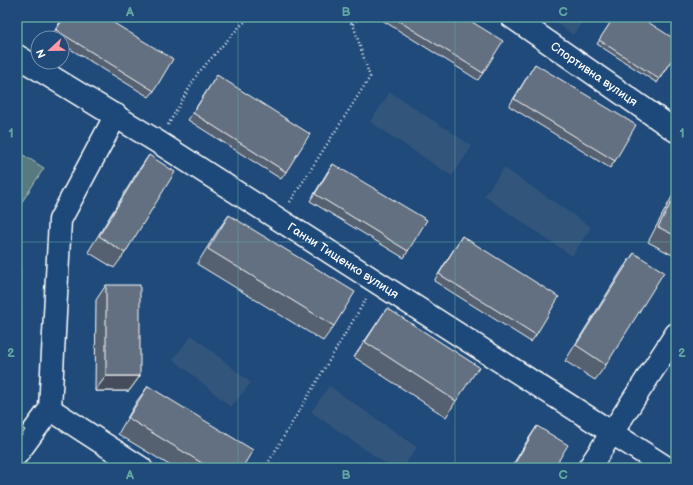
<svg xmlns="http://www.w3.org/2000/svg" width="693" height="485" viewBox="0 0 693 485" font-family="'Balsamiq Sans',sans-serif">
<rect width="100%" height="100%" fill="#1f4a7a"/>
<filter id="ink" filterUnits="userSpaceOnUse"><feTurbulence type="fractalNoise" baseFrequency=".025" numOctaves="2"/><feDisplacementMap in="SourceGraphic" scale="8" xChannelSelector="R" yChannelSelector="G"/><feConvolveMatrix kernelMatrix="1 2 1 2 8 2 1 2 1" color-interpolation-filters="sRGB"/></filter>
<g filter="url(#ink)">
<!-- built -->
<path fill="#33557c" d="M549 17H586L573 35Z
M390 92 472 146 452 176 370 122Z
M504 168 591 227 572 256 484 196Z
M192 335 251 383 231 407 173 359Z
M329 386 417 447 403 468H392L311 412Z"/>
<!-- green -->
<path fill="#597a7e" stroke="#acbcbe" d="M17 151 44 168 18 208 17 207Z"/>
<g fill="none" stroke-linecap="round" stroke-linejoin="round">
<defs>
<g id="minor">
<path id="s1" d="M512 17 676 131"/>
<path id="s2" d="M17 56 158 142 667 468"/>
<path d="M50 409 60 220 116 115"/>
<path d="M50 409 141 468"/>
<path d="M17 454 50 409"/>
<path d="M589 468 676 334"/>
</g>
</defs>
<!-- minor casing -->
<use href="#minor" stroke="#fff" stroke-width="25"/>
<!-- path -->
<path stroke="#fff" stroke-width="2.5" stroke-dasharray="1 3" stroke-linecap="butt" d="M340 17 353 24
M168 125 198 73 240 26 251 17
M290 202 370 77 353 24 360 17
M265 468 366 299"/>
<!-- minor -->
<use href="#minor" stroke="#1f4a7a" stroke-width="22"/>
</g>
<!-- wall -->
<path fill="#556070" stroke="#fff" d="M63 17H104L154 91 149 97 62 44V38H52L51 37Z
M384 17H464L483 73 478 80 382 20Z
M614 17 676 53 657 83 597 44Z
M535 64 615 161 610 168 509 106Z
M217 75 286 172 281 179 188 120Z
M149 155 125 253 114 268 88 252 138 171Z
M333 164 408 251 404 258 310 201 328 171Z
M676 189V257L648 242Z
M229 215 334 326 323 341 197 264 218 230Z
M462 236 536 335 531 342 434 281Z
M634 253 606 365 595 380 565 361 623 268Z
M106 285 140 376 129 391H95L96 300Z
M387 308 456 401 446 417 354 357Z
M148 386 242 468H174L118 434 137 401Z
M537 426 554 468H511L527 441Z"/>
<!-- shaded-wall -->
<path fill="#454e5b" stroke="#fff" d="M17 318H21L17 324Z
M106 376H140L129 391H95Z"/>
<!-- building -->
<path fill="#637082" stroke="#fff" d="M64 17H104L173 59 154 91 56 30Z
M392 17H464L503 41 483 73Z
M614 17H640L676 40V53L659 79 599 40Z
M535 64 636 125 615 161 514 99Z
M217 75 310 134 286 172 193 113Z
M149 155 175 172 125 253 99 236Z
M333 164 427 220 408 251 315 194Z
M676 194V236L658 227Z
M229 215 355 292 334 326 208 249Z
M462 236 559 297 536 335 439 274Z
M634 253 664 272 606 365 576 345Z
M17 268H20L21 318H17Z
M106 285H140V376H106Z
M387 308 479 367 456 401 365 342Z
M148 386 253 450 242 468H210L128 418Z
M17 424 25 430 17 442Z
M537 426 568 445 554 468H512Z"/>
</g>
<!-- grid -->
<path fill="none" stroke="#63a6a1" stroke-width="1" stroke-opacity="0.55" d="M238 17V468M455 17V468M17 242H676"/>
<g text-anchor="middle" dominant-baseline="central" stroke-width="3" stroke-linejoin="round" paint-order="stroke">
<!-- street labels -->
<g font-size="12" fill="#fff" stroke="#1f4a7a">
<text stroke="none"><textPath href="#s1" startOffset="100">Спортивна вулиця</textPath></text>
<text stroke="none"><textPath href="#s2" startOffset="385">Ганни Тищенко вулиця</textPath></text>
</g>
</g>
<!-- margin -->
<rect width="693" height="485" fill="none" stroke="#1f4a7a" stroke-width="44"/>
<!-- north arrow -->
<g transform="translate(50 50) rotate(248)"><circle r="19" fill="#1f4a7a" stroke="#7992af"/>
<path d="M0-3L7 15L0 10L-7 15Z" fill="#ff9aa2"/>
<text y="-6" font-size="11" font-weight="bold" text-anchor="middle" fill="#ffffff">N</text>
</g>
<rect x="22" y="22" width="649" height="441" fill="none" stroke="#63a6a1" stroke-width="1.5"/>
<g font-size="13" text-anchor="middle" font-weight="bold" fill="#63a6a1">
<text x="130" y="16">A</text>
<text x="346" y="16">B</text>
<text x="563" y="16">C</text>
<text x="11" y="137">1</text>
<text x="682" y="137">1</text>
<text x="11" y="357">2</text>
<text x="682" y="357">2</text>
<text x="130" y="479">A</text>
<text x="346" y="479">B</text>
<text x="563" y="479">C</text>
</g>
</svg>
